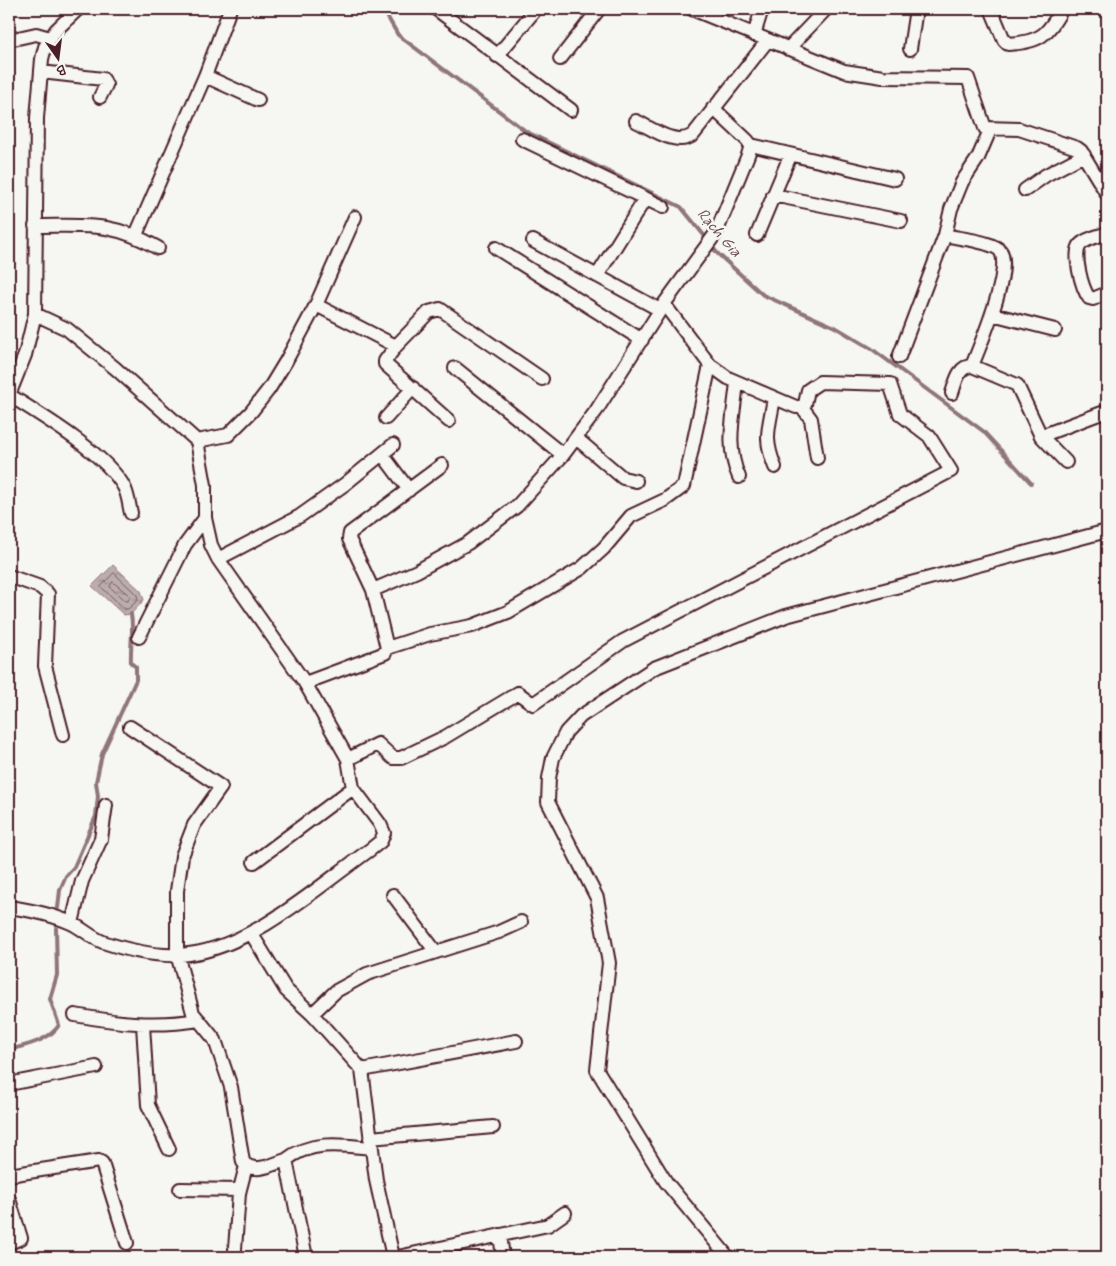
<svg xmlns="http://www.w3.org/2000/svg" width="1116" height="1266" viewBox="0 0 1116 1266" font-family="Mynerve,sans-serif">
<defs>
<pattern id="water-ripples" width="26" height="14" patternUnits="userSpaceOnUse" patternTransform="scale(1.25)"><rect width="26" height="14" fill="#bbadae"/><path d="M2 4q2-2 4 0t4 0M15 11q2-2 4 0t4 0" fill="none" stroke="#9a8c8e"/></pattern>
</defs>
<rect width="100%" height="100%" fill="#f6f6f2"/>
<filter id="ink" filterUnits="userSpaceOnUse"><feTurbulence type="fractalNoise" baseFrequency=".02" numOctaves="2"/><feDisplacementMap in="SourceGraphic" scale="10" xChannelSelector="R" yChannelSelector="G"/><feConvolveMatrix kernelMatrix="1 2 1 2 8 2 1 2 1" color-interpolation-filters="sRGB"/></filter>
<g filter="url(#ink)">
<!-- water -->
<path fill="url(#water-ripples)" stroke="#8e747a" d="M113 565 141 591 144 600 131 614 124 615 92 586Z"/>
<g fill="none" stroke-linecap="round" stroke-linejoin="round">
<!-- shore -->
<path stroke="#77585f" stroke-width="1" d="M114 573 137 595 138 600 128 609H125L101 587Z
M113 582 130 596 128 601H125L110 587Z"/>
<!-- stream -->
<path stroke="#8e747a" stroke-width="4" d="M383 9 398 35 527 132 681 207 707 239
M711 245 717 253 763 295 835 327 872 349 983 431 1031 483
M58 908 60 890 66 876 74 867 96 816 98 796 96 782 102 754 136 680V667L131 663C130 646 134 631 131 614
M9 1050C26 1045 49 1041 59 1025L50 999 57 975 56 928"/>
<defs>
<path id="minor" d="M436 9 571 110
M692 9 844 71 883 77 968 78 985 128 1019 129 1077 148 1081 151 1107 194
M991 9 1004 40 1008 44C1041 42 1047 35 1062 9
M754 35 762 9
M9 40 36 34 50 38
M788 49 826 9
M910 49 916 9
M497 56 536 9
M560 59 599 9
M41 72 103 79 106 85 100 97
M205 76 258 100
M636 121C653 129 676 147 693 135L768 40
M522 139 663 207
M751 145 895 179
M1025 190 1046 175 1084 155
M773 195 901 221
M35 226C86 226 112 221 158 248
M1107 233C1100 236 1087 238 1081 244 1072 253 1082 288 1089 298L1093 299 1107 293
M136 235 205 76 230 9
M757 235 790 156
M533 241 660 310
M496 248 642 340
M597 276 645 199
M316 305 355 217
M992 314 1055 330
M396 346 385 361V364L449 421
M899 357 945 235
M710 365 728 378 796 407H802L811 419 817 458
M972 366C979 348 1018 258 997 248 983 240 961 239 945 235L951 209 962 182 978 158 990 130
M455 368 563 455
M737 382C734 415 725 446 739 477
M952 393C956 382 958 366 972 366L1017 385 1041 436 1066 462
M9 395 25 355 35 314 37 118 42 59 45 47 56 30 78 9
M9 395C41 415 106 454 124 487 128 494 129 505 131 513
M774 398C769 429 763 437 775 467
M386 418 413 388
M1041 436 1107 411
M576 438 623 478 636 481
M197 441 228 435 251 412 269 389 286 361 316 305 396 346 429 312 440 309 542 379
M382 454 409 490
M218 559 300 516 345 484 393 445
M9 576 40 587 48 594 45 666 63 735
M373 590 349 539 350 533 442 465
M139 637 185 545 205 518
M387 648 430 634 472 626 508 612 582 568 604 548 631 516 665 500 684 486 710 365 664 304
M305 683 385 653 387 648 373 590 417 571 468 543 517 506 563 455 596 411 664 304 716 233 748 155 751 145 747 140 713 108
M130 727 221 787 194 825 182 856 177 891V954L193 1013 215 1040 231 1087 243 1162C254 1175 273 1164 286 1160L306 1257
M348 759 378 744 393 758H401L445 737 518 693 533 704 623 641 951 471 929 436 900 414 890 384 820 382 808 390 805 404 802 407
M254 862 353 788
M393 895 436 952
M9 907C30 910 51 914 71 923 82 928 92 938 103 942 130 951 161 958 189 954 253 946 319 886 371 849L381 841 384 833 380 824 353 788 348 759 305 683 218 559 211 545 205 518V485L197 441 115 368 67 329 35 314
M72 923 82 881 101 839 106 805
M251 933 286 990 312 1014 362 1070 376 1180 393 1257
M312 1014 336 991 367 974 499 932 521 922
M75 1015C118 1023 156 1027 199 1020
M143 1025 148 1105 169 1149
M362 1070 516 1041
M9 1084 96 1067
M370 1138 493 1127
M286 1160C311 1140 342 1145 371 1148
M9 1175 99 1161 102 1163 127 1243
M180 1189 239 1190
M9 1199 21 1238 9 1243
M500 1235 503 1257
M235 1249 239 1193 246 1166
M398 1257 548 1225 565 1213
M728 1257 666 1182 597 1070 609 963 597 898 548 802 549 778 553 758 566 732 581 716 654 668 786 616 1107 531"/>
</defs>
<!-- minor casing -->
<use href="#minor" stroke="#4a1f2b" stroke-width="16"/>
<!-- minor -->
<use href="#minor" stroke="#f6f6f2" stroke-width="12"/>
</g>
</g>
<g text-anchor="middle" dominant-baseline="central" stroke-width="5" stroke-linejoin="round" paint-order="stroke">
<!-- water labels -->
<g font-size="16" font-style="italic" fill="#6c4a52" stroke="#f6f6f2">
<text transform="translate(719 233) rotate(49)">Rạch Gia</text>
</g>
</g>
<!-- margin -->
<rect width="1116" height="1266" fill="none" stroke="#f6f6f2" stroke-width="30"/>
<rect x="15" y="15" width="1086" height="1236" fill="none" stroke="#4a1f2b" stroke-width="2" filter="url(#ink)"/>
<!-- north arrow -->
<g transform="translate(58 58) rotate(166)" stroke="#f6f6f2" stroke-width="4" paint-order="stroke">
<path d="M0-4L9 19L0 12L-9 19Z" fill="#4a1f2b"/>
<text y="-8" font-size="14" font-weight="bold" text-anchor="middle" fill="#4a1f2b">B</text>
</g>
</svg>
